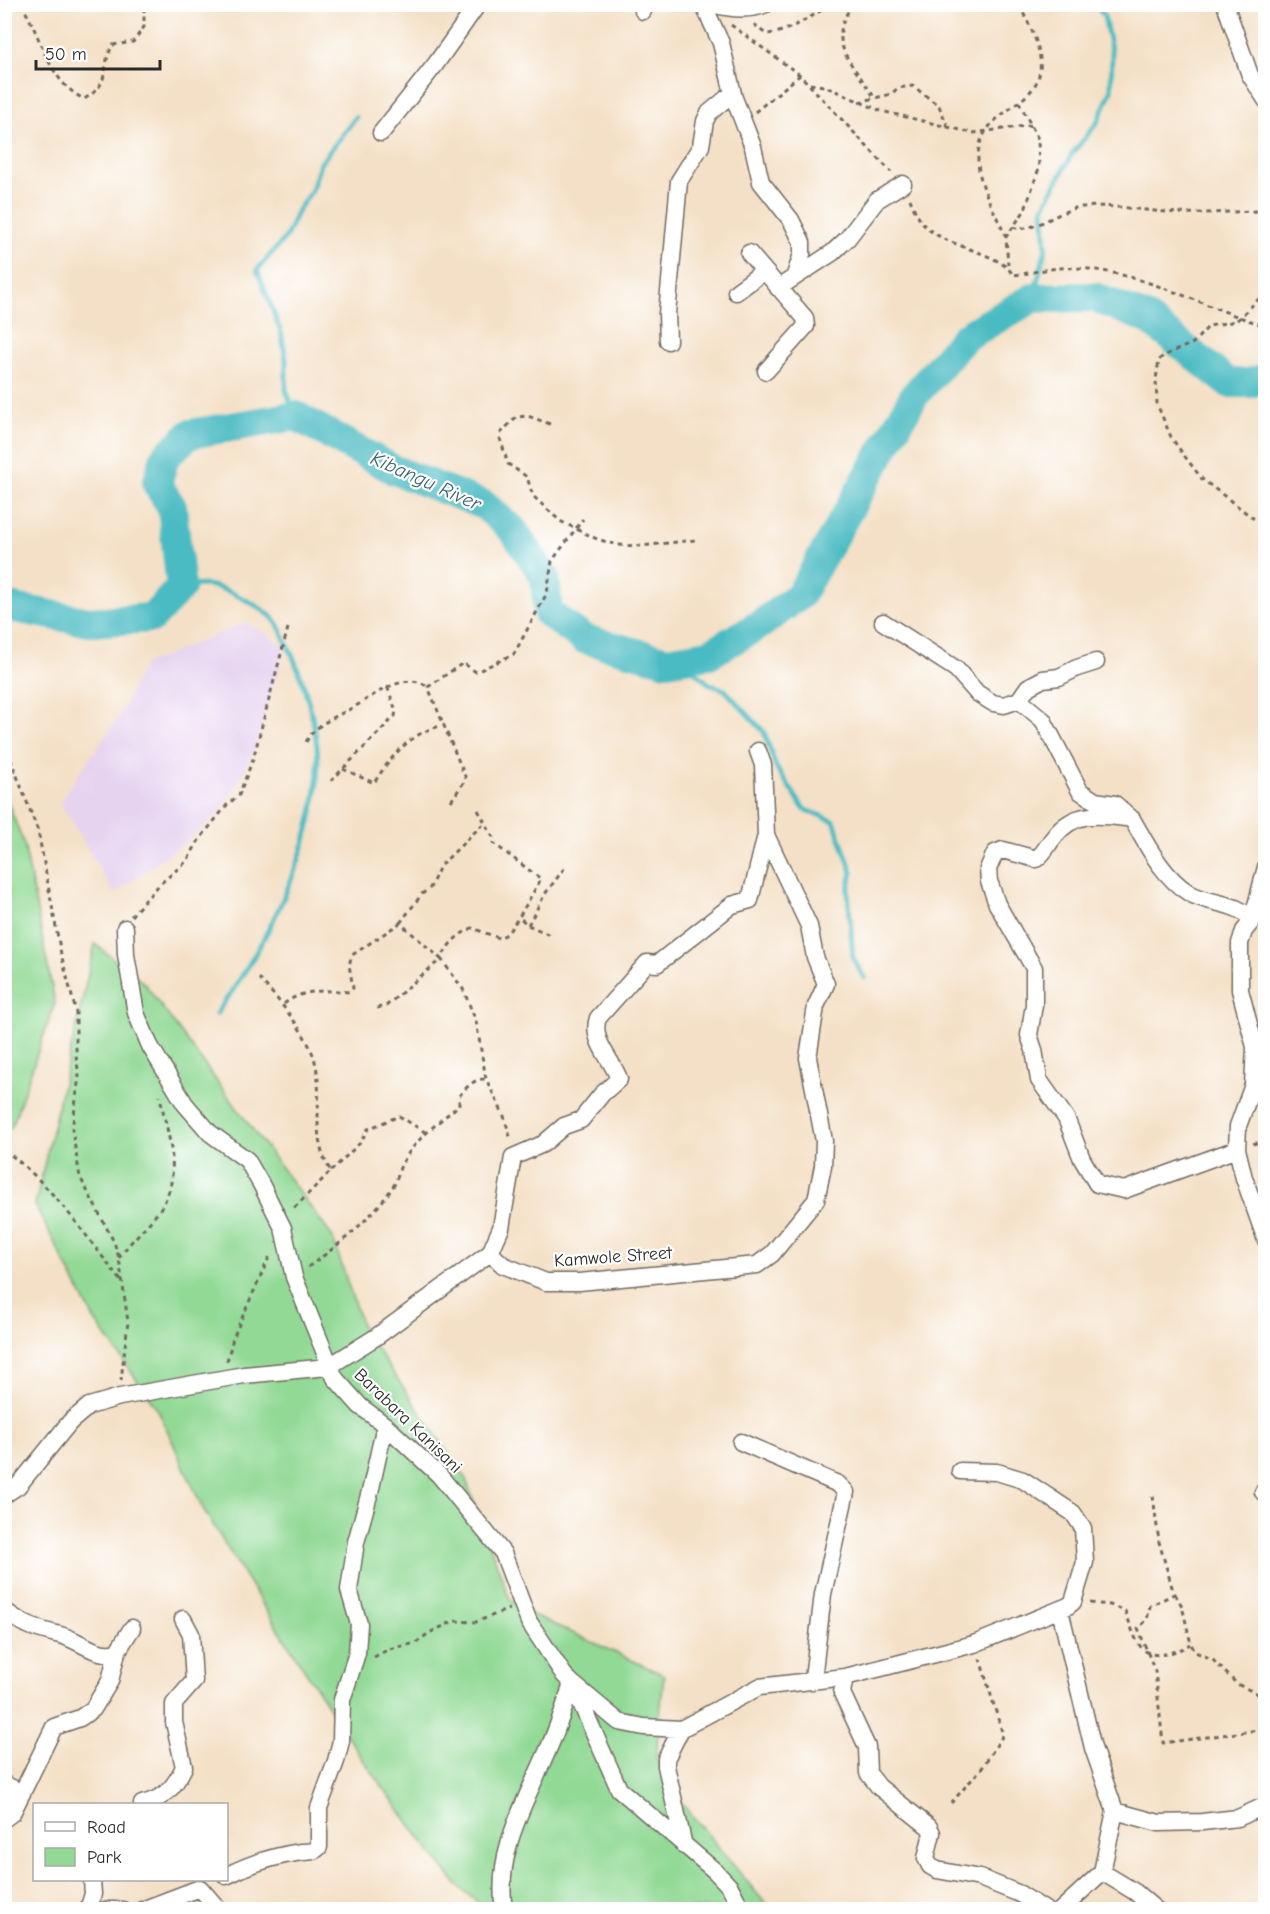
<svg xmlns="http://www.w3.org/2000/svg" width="1270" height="1914" viewBox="0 0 1270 1914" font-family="'Comic Neue',sans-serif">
<rect width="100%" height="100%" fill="#fff"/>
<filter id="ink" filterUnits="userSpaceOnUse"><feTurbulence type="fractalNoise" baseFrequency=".0167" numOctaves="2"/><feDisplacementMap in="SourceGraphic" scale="12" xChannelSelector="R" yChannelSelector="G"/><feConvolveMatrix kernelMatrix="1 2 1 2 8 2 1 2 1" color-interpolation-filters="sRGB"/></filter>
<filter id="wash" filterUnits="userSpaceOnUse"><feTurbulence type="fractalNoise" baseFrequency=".008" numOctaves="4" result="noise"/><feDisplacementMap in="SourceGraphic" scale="24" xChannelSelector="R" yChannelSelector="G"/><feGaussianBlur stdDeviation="1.35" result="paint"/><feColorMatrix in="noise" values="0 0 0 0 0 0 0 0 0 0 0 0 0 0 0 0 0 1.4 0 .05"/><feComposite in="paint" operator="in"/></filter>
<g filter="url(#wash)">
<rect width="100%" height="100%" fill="#f4e0c6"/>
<!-- built -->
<path fill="#e6d3f0" d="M245 623 267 634 285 648 255 747 243 774 222 810 190 839 114 894 60 801 120 715 143 665Z"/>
<!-- green -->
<path fill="#91d994" stroke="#5e8260" stroke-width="1.5" d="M5 795 24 844 55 1003 11 1129 4 1128Z
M95 944 144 983 332 1236 363 1329 465 1477 510 1600 529 1613 664 1675 656 1757 675 1795 770 1909H486L458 1886 426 1846 361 1757 266 1610 202 1507 158 1410 94 1319 35 1205Z"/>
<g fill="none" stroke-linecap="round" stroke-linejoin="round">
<!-- stream -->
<path stroke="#4cbbc3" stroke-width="5" d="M1033 298 1046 248 1043 208 1072 154 1097 123 1111 91 1112 54 1104 16 1095 4
M296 416 286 390V360L281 332 257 270 286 237 298 210 312 190 320 164 356 117
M181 587C189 587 197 585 204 585 221 585 266 608 276 622 280 627 283 635 286 642 302 673 317 724 318 760 318 844 265 948 216 1014
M681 659 708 683 725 690 764 732 776 767 804 809 834 821 852 872 848 891 853 958 864 978"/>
<!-- river -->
<path stroke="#4cbbc3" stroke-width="30" d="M4 606 89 622 152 618 181 587 172 507 157 484 165 457 190 434 296 416 394 470 484 505 513 530 545 577 548 613 584 639 667 661 709 654 761 624 800 595 914 396 965 337 1033 298 1094 297 1148 319 1229 383H1249L1266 378"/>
</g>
</g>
<g filter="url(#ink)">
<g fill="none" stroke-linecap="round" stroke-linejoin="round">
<defs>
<path id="minor" d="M703 4 721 43 734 98 753 147 761 182 791 220 802 242V254L795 275
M712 4C730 9 749 11 766 4
M1225 4 1250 75 1266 100
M643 11 645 4
M381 133 435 65 478 4
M749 253 805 318 806 326 766 371
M778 288 832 253 847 239 877 200 903 184
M736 292 763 272
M668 341 667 314 679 181 701 146 705 121 709 113 733 93
M883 622 956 669 977 693 993 703 1004 705 1019 700 1028 687 1043 679 1059 677 1077 668 1096 662
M1019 700 1043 720 1080 791 1095 801 1115 804 1132 819
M1266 867 1252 921 1244 931 1240 943V990L1255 1047 1253 1085 1238 1126 1237 1149 1244 1178 1266 1240
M125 928 126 955 136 1013 150 1046 185 1104 210 1133 247 1160 261 1184 283 1228 294 1277 335 1378 360 1406 385 1425 439 1475 503 1553 529 1622 564 1675 572 1683 619 1789 715 1871 730 1887 742 1910
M1237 1149 1124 1190 1097 1184 1082 1159 1066 1118 1039 1080 1034 1050 1029 1035 1034 1005V968L997 904 989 881 988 869 995 853 1003 850 1036 859C1045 853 1047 845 1054 837 1075 809 1102 815 1132 819 1147 845 1162 876 1189 893 1209 905 1239 901 1252 921
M490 1253 501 1228 513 1157 543 1144 564 1126 581 1120 602 1094 619 1079C612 1059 590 1040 598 1018L647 963 657 964 732 905 750 900 766 835
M741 1442 838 1484 846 1492 823 1594 813 1679
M1263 1492 1266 1493
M4 1495 18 1486 70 1422 89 1406 120 1397 244 1375 328 1367 376 1337 490 1253 503 1265 546 1282H579L757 1265 772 1254 816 1200 823 1166 824 1141 808 1058 816 1006 826 984 815 957 809 926 766 835 763 765 758 751
M4 1610C24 1626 36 1629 60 1635 80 1640 96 1658 117 1652
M1060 1610 1093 1748 1115 1811 1102 1872 1061 1910
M845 1677 842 1693 867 1747 868 1773 879 1787 929 1827 932 1833 926 1858 930 1866 937 1870 980 1878 1020 1894 1045 1910
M681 1729 666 1759V1766L684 1846
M4 1784 22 1793 12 1813 4 1819
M22 1793 54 1727 80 1718 93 1709 110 1681 117 1652 132 1628
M142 1804C165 1798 174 1788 184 1767L174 1722V1704L194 1681 191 1634 183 1619
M1115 1811 1159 1823 1202 1822 1238 1818 1266 1805
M1102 1872 1135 1892 1156 1910
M226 1876C251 1863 274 1856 301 1852 309 1851 314 1853 319 1847V1808L336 1761 341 1741 342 1700 357 1653 359 1624 349 1590 356 1542 371 1488 385 1425
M88 1910 93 1894 92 1880
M105 1910H123
M142 1910 200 1888 219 1910
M504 1910C495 1852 525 1803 547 1752 557 1730 565 1706 572 1683L619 1722 644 1727 681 1729 759 1687 845 1677 881 1668 974 1644 1068 1606 1073 1602 1085 1562 1083 1528 1073 1513 1023 1480 997 1472 960 1471"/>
</defs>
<!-- minor casing -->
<use href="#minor" stroke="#716a61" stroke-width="19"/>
<!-- path -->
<path stroke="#716a61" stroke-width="3" stroke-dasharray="4.5 4.5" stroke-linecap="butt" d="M21 4C42 36 47 81 84 99 113 83 99 68 113 45L133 42 144 27V4
M853 4C824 44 853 63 874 97
M754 24C757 27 761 31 765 33 778 38 819 13 830 4
M731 25 800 75 891 172
M810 84 824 86 881 111 973 133 1033 125
M859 102 891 94 898 88 913 86 939 106 948 127
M755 112 800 75
M910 199C913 207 918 218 923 224 946 249 998 250 1013 275 1036 273 1052 266 1077 268 1144 272 1203 307 1266 326
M1013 227C1031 235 1060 209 1081 207 1113 204 1146 211 1178 213 1207 214 1237 211 1266 211
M1006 237C996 214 978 185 978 160 977 90 1086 118 1018 4
M1008 265 1006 237 1025 210 1039 168 1038 139 1019 102
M1266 292 1236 321 1209 326 1193 343 1163 356 1159 360 1156 379 1157 404 1171 437 1183 454 1202 479 1266 528
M550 424 528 416 516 417 499 435 508 464 527 477 533 496 560 521 597 539 617 545 640 546 696 540
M4 742 38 831 61 954 76 1012V1056L79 1076 72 1130 80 1177 114 1242 119 1258 128 1322 121 1380
M306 742C316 723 336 717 354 707 372 697 406 669 428 687
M343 769 374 783C391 756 411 732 444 725
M331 781 395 716 396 711 387 686
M451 801 466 779 428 687 463 663 476 672 514 654 547 593 552 561 583 519
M478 810 493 837V843L541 879 519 917 528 925 552 936
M131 916 160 884 187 861 199 840 227 805 239 795 253 759 288 628
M400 923 422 894 430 888 440 866 484 823
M528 925 545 894 566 866
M259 978C277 998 307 1033 314 1058 326 1096 307 1136 331 1171L292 1210
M284 1004C302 989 326 990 349 992L353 988 349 965 352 955 400 923 441 959C448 944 457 935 472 928L499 938 507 934 519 917
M377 1008 386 1006 441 959 463 989 476 1021 486 1079 504 1116 511 1140
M1253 1144 1266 1140
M4 1150C53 1185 86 1237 123 1283
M331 1171 360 1143 368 1129 399 1116 428 1134
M119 1258C130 1241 146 1228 158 1212 185 1176 167 1135 160 1096
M308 1267C339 1245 373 1218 394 1185 398 1179 398 1170 402 1164 414 1140 439 1122 459 1105V1096C466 1088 474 1078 486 1079
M227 1361 233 1338 271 1253
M1153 1496 1159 1542 1174 1594 1150 1606 1147 1620 1138 1628 1155 1671 1163 1743 1266 1729
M1175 1594 1182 1606 1191 1644 1195 1652 1212 1659 1237 1684 1266 1698
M1090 1603 1110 1605 1125 1611C1135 1634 1137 1662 1169 1653 1177 1651 1183 1649 1190 1644
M374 1657 389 1649 416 1643 429 1633 454 1621 476 1622 509 1609
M951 1803 982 1768 1003 1735 980 1659
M673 1910H676"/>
<!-- minor -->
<use href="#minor" stroke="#fff" stroke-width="16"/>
</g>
</g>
<g text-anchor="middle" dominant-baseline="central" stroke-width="4.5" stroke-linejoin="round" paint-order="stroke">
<!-- street labels -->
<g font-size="18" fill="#2b2b2b" stroke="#fff">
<text transform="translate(613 1257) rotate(-4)">Kamwole Street</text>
<text transform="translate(408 1421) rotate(44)">Barabara Kanisani</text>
</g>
<!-- water labels -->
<g font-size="20" font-style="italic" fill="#386568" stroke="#fff">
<text transform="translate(426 481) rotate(24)">Kibangu River</text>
</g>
</g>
<!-- margin -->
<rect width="1270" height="1914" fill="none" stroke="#fff" stroke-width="24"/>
<!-- legend -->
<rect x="33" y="1803" width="195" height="78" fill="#ffffff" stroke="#aaaaaa" stroke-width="1.5"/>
<rect x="45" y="1822" width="30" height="9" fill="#ffffff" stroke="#aaaaaa" stroke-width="1.5"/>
<text x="87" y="1833" font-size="18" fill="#2b2b2b">Road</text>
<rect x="45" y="1848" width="30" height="18" fill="#91d994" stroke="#aaaaaa" stroke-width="1.5"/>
<text x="87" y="1863" font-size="18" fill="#2b2b2b">Park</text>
<!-- scale -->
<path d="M36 60v9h124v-9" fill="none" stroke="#2b2b2b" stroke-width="3"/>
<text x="45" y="60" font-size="18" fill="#2b2b2b" stroke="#ffffff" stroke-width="4.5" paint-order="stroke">50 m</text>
</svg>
